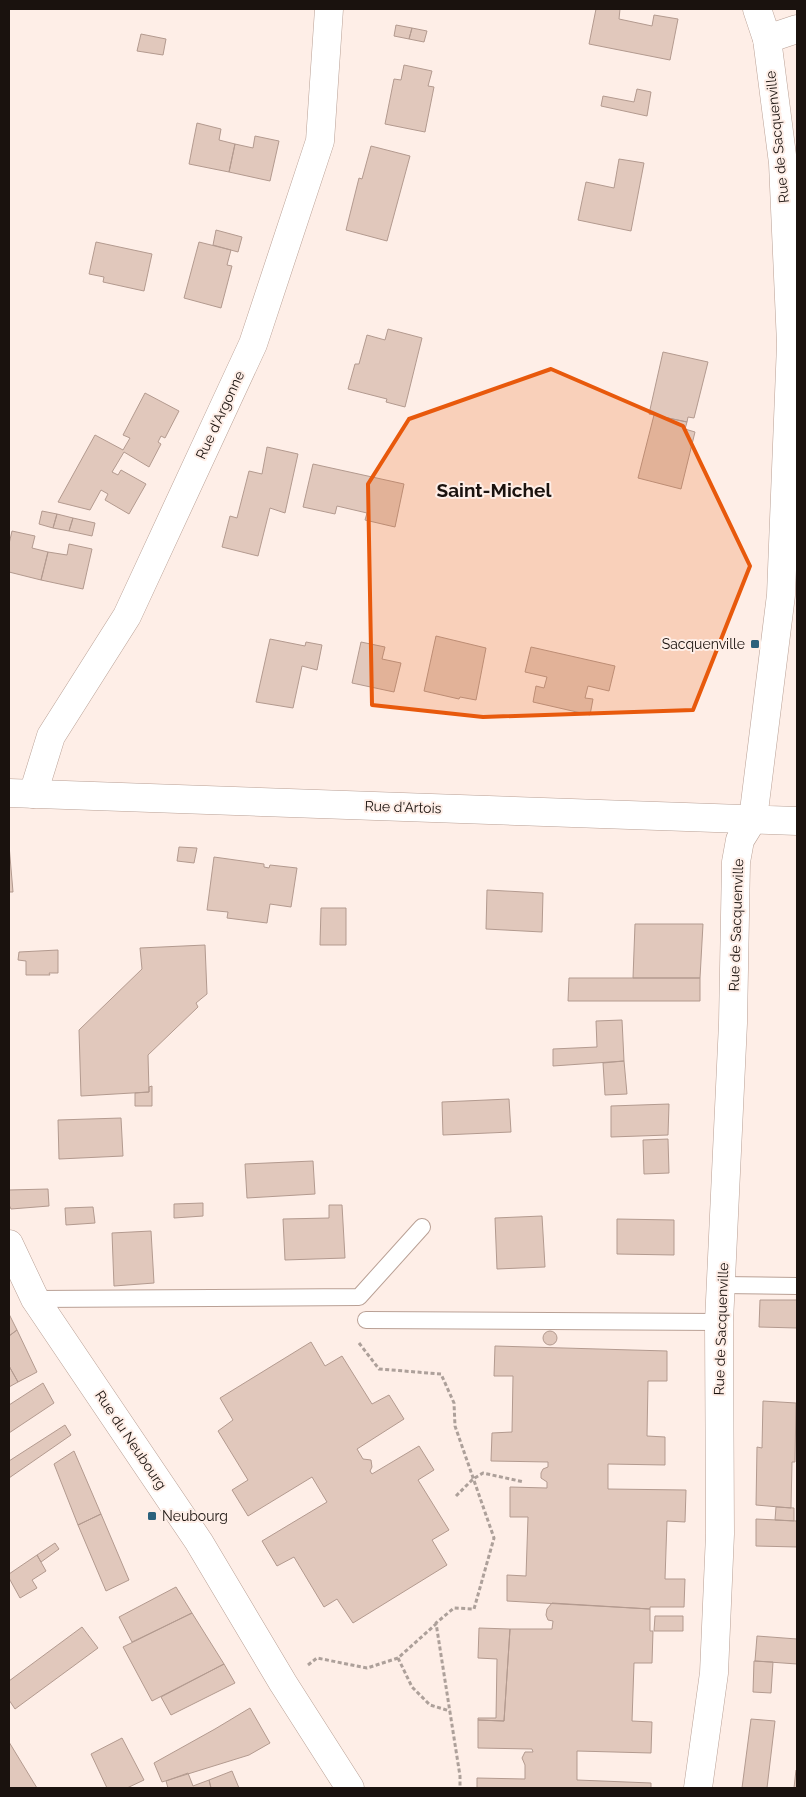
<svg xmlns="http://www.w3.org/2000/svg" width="806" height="1797" viewBox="0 0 806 1797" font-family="Raleway,sans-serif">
<rect width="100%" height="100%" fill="#feeee7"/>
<!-- building -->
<path fill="#e1c8bc" stroke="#b39a8f" d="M596 9H620L619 19 652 26 654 15 678 19 670 60 589 44Z
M396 25 412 28 409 39 394 36Z
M412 28 427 31 424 42 409 39Z
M141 34 166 39 163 55 137 51Z
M404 65 432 71 428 86 434 87 425 132 385 124 394 79 401 80Z
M637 89 651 92 647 116 601 106 603 96 634 102Z
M197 123 221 129 219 140 235 144 229 172 189 164Z
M255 136 279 141 270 181 229 172 235 144 253 148Z
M371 146 410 156 387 241 346 230 359 178 362 179Z
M619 159 644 163 631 231 578 220 586 182 614 188Z
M216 230 242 237 238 252 213 245Z
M96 242 152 254 144 291 103 282 104 277 89 274Z
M199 242 231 250 227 265 232 266 221 308 184 298Z
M388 329 422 338 405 407 386 402 387 399 348 389 355 364H359L367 335 385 340Z
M663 352 708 362 694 418 688 417 687 422 649 414Z
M145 393 179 411 165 438 161 436 158 442 161 444 149 467 124 452 112 472 118 475 121 470 146 484 129 514 105 500 108 494 101 490 90 510 58 502 95 435 123 450 130 438 123 435Z
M654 415 687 422 685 429 695 432 681 489 638 478Z
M267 447 298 454 285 513 270 508 258 556 222 547 230 516 237 518 249 471 262 474Z
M313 464 404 484 395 527 365 520 367 513 337 506 335 514 303 507Z
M42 511 57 514 53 528 39 524Z
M57 514 73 518 69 531 53 528Z
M73 518 95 523 92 536 69 531Z
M12 531 35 536 32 548 48 552 41 580 9 572V544Z
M69 544 92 549 83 589 41 580 48 552 67 555Z
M436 636 486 648 476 700 460 697 459 699 424 691Z
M270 639 305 646 306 642 322 645 317 670 302 666 293 708 256 702Z
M361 642 385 647 382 659 401 663 394 692 352 683Z
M531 647 615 666 609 691 588 686 585 698 593 699 590 715 533 702 536 686 544 688 547 677 525 672Z
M9 845 13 892H9Z
M179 847 197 848 194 863 177 861Z
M214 857 264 864V867L269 868 270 865 297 868 291 907 270 904 267 923 227 918 228 912 207 910Z
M487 890 543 893 542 932 486 929Z
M321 908H346V945H320Z
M635 924H703L700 978H633Z
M205 945 207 994 196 1003 198 1007 148 1055 149 1092 81 1096 79 1030 142 969 140 948Z
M58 950V973H49L50 975H26V961L18 960 19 952Z
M569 978H700V1001H568Z
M622 1020 624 1061 553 1066V1049L597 1047 596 1021Z
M624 1061 627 1094 605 1095 603 1063Z
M152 1086V1106H135V1093L149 1092V1087Z
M509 1099 511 1132 443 1135 442 1102Z
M669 1104 668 1135 611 1137V1106Z
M121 1118 123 1156 59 1159 58 1120Z
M668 1139 669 1173 644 1174 643 1140Z
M313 1161 315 1194 247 1198 245 1164Z
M48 1189 49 1206 11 1209 9 1205V1190Z
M203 1203V1216L174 1218V1204Z
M329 1205H342L345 1258 285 1260 283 1219 329 1218Z
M93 1207 95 1223 66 1225 65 1208Z
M542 1216 545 1267 497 1269 495 1218Z
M617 1219 674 1220V1255L617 1254Z
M151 1231 154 1283 114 1286 112 1233Z
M760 1300H797V1328L759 1327Z
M9 1314 17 1330 9 1336Z
M17 1330 37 1372 18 1382 9 1366V1336Z
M543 1338a7 7 0 1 1 14 0a7 7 0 1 1-14 0Z
M311 1342 325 1366 342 1356 372 1404 389 1395 404 1419 357 1449 363 1459 371 1460 372 1467 370 1471 372 1474 419 1446 434 1470 418 1480 449 1530 432 1540 447 1565 353 1623 337 1599 324 1607 294 1557 277 1566 262 1541 327 1502 312 1477 248 1516 232 1490 248 1480 218 1431 233 1420 220 1398Z
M495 1346 667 1351V1381H648L647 1436 665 1437V1465L608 1464V1489L686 1490 685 1522 667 1521 665 1579H685L684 1607H650V1609L507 1601V1575L526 1576 528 1517H510V1487L547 1488V1482L541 1478V1473L543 1469 548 1467V1462L491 1461 492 1433 512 1432 513 1376H494Z
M9 1366 18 1382 9 1387Z
M43 1383 54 1403 9 1433V1405Z
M763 1401 796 1403 795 1462H792L791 1508 756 1505 757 1447 762 1448Z
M65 1425 71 1435 9 1478V1461Z
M74 1451 101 1514 78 1525 54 1464Z
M776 1507 794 1508V1521L775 1520Z
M101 1514 129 1580 106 1591 78 1525Z
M756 1519 797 1521V1547L756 1546Z
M55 1543 59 1549 41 1562 37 1555Z
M37 1555 46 1571 32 1580 37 1588 20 1598 9 1578V1574Z
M176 1587 192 1613 132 1642 119 1617Z
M552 1603 650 1609V1631H653L652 1663H634L632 1721 652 1722 651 1753 577 1751V1780L651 1783V1788H477V1778L525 1779V1765L522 1758 525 1752H533L532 1749 478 1748V1720L504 1721 510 1629H552L553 1621 548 1620 546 1615 547 1609Z
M192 1613 224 1664 152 1701 123 1647Z
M655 1616H683V1631H654Z
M82 1627 98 1648 15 1709 9 1700V1681Z
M479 1628 510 1629 504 1721 478 1720V1718H496L497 1659 478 1658Z
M757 1636 797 1639V1664L755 1661Z
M754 1661 773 1662 771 1693 753 1692Z
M224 1664 235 1683 171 1715 161 1697Z
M250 1708 270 1743 249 1755 162 1782 154 1763 215 1729Z
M751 1719 775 1721 767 1788H742Z
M122 1738 144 1780 127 1788H107L91 1754Z
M9 1742 37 1788H9Z
M796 1770H797V1788H794Z
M232 1771 239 1788H211L209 1780Z
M188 1773 193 1786 209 1780 211 1788H168L166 1781Z"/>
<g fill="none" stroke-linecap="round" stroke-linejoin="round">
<defs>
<path id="lane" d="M721 1285 797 1286
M35 1299 359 1297 422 1227
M366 1320 719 1322"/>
<path id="street" d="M767 39 797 29
M33 794 51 736 127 616 253 344 320 141 329 9
M9 1244 35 1299 199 1542 283 1683 350 1788"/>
<path id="secondary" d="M9 793 797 821
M698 1788 714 1673 720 1534 719 1322 733 1023 736 862 740 840 753 819 781 595 791 344 783 163 767 39 757 9"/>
</defs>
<!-- lane casing -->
<use href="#lane" stroke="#b9a095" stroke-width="18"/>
<!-- street casing -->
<use href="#street" stroke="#b9a095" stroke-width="29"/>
<!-- secondary casing -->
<use href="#secondary" stroke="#b9a095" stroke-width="29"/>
<!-- path -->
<path stroke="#ada09a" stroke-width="3" stroke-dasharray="4 2.5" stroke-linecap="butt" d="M359 1343 379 1369 441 1374 454 1403 455 1426 494 1538 474 1609 454 1608 436 1623 460 1776V1788
M456 1496 473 1479 483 1473 524 1482
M398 1658 412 1687 430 1705 450 1711
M308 1665 317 1658 367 1668 398 1658 436 1624"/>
<!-- lane -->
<use href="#lane" stroke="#fff" stroke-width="16"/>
<!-- street -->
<use href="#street" stroke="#fff" stroke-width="28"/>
<!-- secondary -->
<use href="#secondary" stroke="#fff" stroke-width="28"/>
</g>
<!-- marked area -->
<path fill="#e8590c" fill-opacity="0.2" stroke="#e8590c" stroke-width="4" stroke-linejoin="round" d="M551 369 683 426 750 566 693 710 483 717 372 705 368 484 409 419Z"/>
<!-- markers -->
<g fill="#2b617c" stroke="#feeee7" stroke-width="2">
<rect x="750" y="639" width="10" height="10" rx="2.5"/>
<rect x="147" y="1511" width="10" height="10" rx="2.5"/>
</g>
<g text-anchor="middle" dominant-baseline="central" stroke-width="4" stroke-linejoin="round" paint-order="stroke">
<!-- street labels -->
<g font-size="14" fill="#1a120e" stroke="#feeee7">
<text transform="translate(777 137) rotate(-96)">Rue de Sacquenville</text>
<text transform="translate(220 415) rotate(-65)">Rue d'Argonne</text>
<text transform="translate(403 807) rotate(2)">Rue d'Artois</text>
<text transform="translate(736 925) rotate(-88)">Rue de Sacquenville</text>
<text transform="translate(721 1329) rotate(-88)">Rue de Sacquenville</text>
<text transform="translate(131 1440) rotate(56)">Rue du Neubourg</text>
</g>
<!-- poi labels -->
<g font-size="14" fill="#1a120e" stroke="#feeee7" text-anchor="end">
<text x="745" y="644">Sacquenville</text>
<text x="162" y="1516" text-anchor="start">Neubourg</text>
</g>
<!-- district labels -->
<g font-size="19" font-weight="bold" fill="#1a120e" stroke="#feeee7">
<text x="494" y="490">Saint-Michel</text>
</g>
</g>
<!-- border -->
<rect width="806" height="1797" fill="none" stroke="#1a120e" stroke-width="20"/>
</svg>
